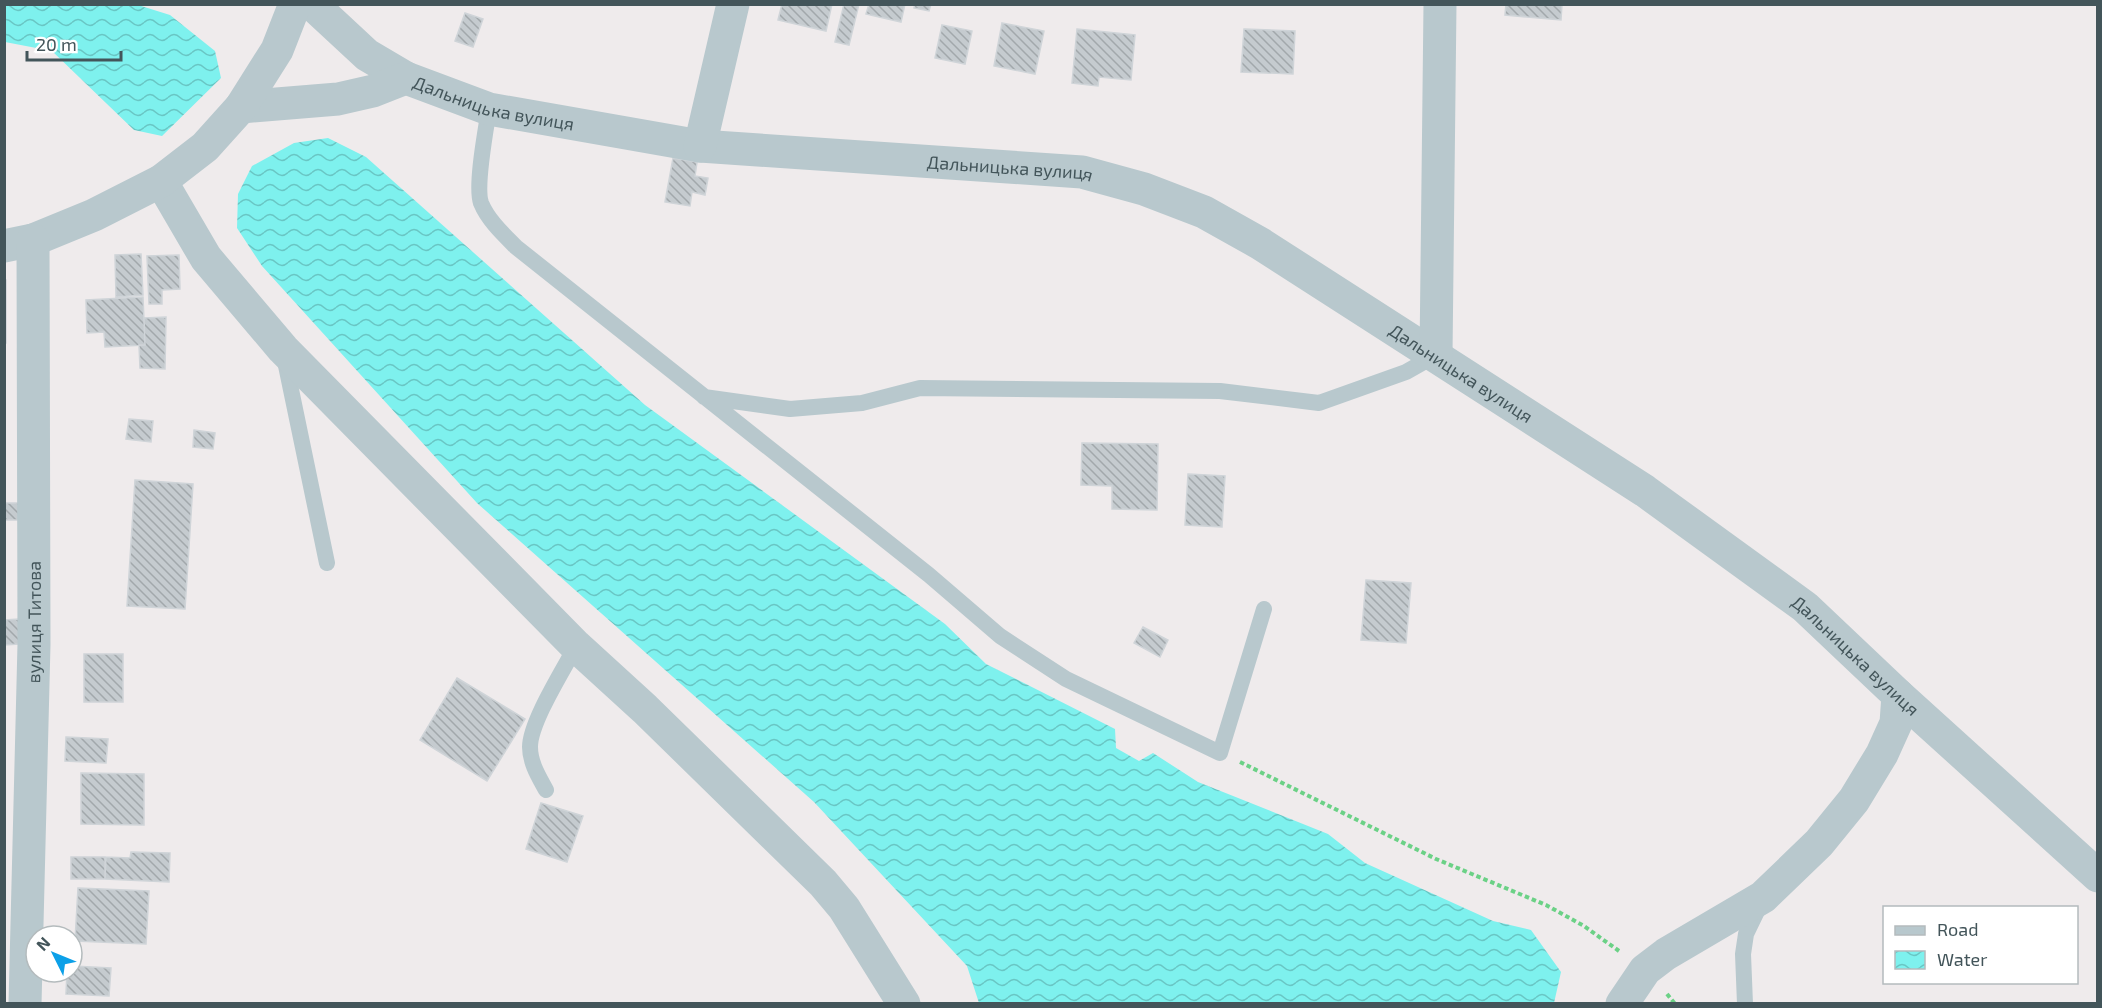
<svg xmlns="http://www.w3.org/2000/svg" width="2102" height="1008" viewBox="0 0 2102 1008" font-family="'Exo 2',sans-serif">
<defs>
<pattern id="water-waves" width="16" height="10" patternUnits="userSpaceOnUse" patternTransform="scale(1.5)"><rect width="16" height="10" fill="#7ef1ee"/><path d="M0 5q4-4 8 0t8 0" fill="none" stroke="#69c6c4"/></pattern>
<pattern id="building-back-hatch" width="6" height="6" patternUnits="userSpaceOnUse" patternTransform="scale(1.5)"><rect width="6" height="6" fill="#c5cbcf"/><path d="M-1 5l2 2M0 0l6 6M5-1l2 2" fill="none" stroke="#a2a8ab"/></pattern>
</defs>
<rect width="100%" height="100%" fill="#efebec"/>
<!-- water -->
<path fill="url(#water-waves)" d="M4 5H138L170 15 215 51 221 78 162 136 134 130 52 51 5 42Z
M328 138 366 157 645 405 945 624 986 664 1115 729 1116 748 1139 761 1153 753 1198 782 1328 834 1365 863 1493 921 1531 930 1561 972 1554 1003H979L967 966 814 802 477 503 262 266 237 228 238 194 252 166 294 143Z"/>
<!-- building -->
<path fill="url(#building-back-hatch)" stroke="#cfd4d8" stroke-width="1.5" d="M782 4H832L826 31 778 20Z
M844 4H859L849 45 835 42Z
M869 4H905L901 22 866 14Z
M915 4H931L929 11 914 8Z
M1506 4H1562L1561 20 1505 15Z
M465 13 483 19 473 47 455 41Z
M1002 23 1044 31 1035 74 994 66Z
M942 25 972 31 965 64 935 58Z
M1077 29 1135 35 1131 80 1099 77 1098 86 1072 83Z
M1244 29 1295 31 1293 74 1241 72Z
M673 158 697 162 695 176 708 178 705 195 692 192 690 206 665 202Z
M141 254 143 295 116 297 115 255Z
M179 255 180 289 162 290V304H149L147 256Z
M4 280H6V343H4Z
M143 297 145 345 105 347 104 332 87 333 86 300Z
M166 317 165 369 140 368 139 345H145L144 318Z
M129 419 153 421 151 442 126 439Z
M194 430 215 433 213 449 193 447Z
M1082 443 1158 444 1157 510 1112 509V486L1081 485Z
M1188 474 1225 476 1222 527 1185 525Z
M135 480 193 484 185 609 127 606Z
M4 503H20V520H4Z
M1366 580 1411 583 1406 643 1361 640Z
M19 619V644L4 645V620Z
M1143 627 1168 640 1160 657 1134 643Z
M84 654H123V702H84Z
M457 678 525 719 487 781 420 740Z
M66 737 108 739 106 763 65 761Z
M81 773 144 774V825L81 824Z
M541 803 583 816 567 862 526 849Z
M131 852 170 853 169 882 105 879 106 857 130 858Z
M71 857H105V879H71Z
M78 888 149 891 146 944 75 941Z
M72 966 111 968 109 996 66 994 67 972H72Z"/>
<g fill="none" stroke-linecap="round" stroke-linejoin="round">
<!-- path -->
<path stroke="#6bd186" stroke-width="4" stroke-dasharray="4.5 3" stroke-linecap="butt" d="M1240 762 1436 859 1546 905 1584 926 1619 951
M1667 994 1675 1004"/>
<!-- lane -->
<path stroke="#b8c8cd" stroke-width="16" d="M489 109C486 129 475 186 481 203 488 220 503 234 516 247L929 575 1000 636 1066 679 1220 753 1264 609
M284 356 327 563
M704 397 790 409 862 403 920 388 1220 391 1319 403 1406 372 1436 355
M546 790C539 777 530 763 530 747 530 722 564 669 576 646
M1745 1004 1743 954 1746 934 1761 903"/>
<!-- street -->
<g stroke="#b8c8cd" stroke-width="33">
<path id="s1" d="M312 4 367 55 406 78 489 109 700 146 1082 172 1144 189 1204 212 1261 244 1645 491 1805 607 1898 695 2098 876"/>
<path d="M241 107 338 99 373 91 406 78"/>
<path d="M700 146 733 4"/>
<path d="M161 181 206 258 283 349 576 646 645 709 823 883 844 908 904 1004"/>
<path d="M4 246 33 240 94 215 161 181 205 147 241 107 277 50 295 4"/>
<path d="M1436 355 1440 4"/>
<path id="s2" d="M25 1004 34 644 33 240"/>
<path d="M1622 1004 1645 970 1666 954 1763 897 1819 843 1854 800 1882 754 1896 723 1898 695"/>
</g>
</g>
<g text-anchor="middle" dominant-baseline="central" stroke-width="5" stroke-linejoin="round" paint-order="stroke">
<!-- street labels -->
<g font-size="18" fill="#43555a" stroke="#fff">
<text stroke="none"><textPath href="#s1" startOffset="212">Дальницька вулиця</textPath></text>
<text stroke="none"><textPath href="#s1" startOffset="734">Дальницька вулиця</textPath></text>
<text stroke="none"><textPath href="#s1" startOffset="1238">Дальницька вулиця</textPath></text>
<text stroke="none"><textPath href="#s2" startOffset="382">вулиця Титова</textPath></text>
<text stroke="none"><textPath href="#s1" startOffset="1724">Дальницька вулиця</textPath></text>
</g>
</g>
<!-- border -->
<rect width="2102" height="1008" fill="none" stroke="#43555a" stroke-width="12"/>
<!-- legend -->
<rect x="1883" y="906" width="195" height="78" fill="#ffffff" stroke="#b4bbbd" stroke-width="1.5"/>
<rect x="1895" y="926" width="30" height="9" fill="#b8c8cd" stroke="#b4bbbd" stroke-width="1.5"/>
<text x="1937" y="936" font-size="18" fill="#43555a">Road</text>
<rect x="1895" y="951" width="30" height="18" fill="url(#water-waves)" stroke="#b4bbbd" stroke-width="1.5"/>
<text x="1937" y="966" font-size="18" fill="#43555a">Water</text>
<!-- north arrow -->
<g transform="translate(54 954) rotate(313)"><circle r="28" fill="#ffffff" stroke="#b4bbbd" stroke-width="1.5"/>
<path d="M0-4.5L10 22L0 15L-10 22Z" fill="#0ca0e8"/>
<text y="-9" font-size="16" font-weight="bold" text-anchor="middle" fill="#43555a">N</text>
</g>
<!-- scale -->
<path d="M27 51v9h94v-9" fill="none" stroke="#43555a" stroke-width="3"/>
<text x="36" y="51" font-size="18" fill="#43555a" stroke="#ffffff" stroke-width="4.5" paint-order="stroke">20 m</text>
</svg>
